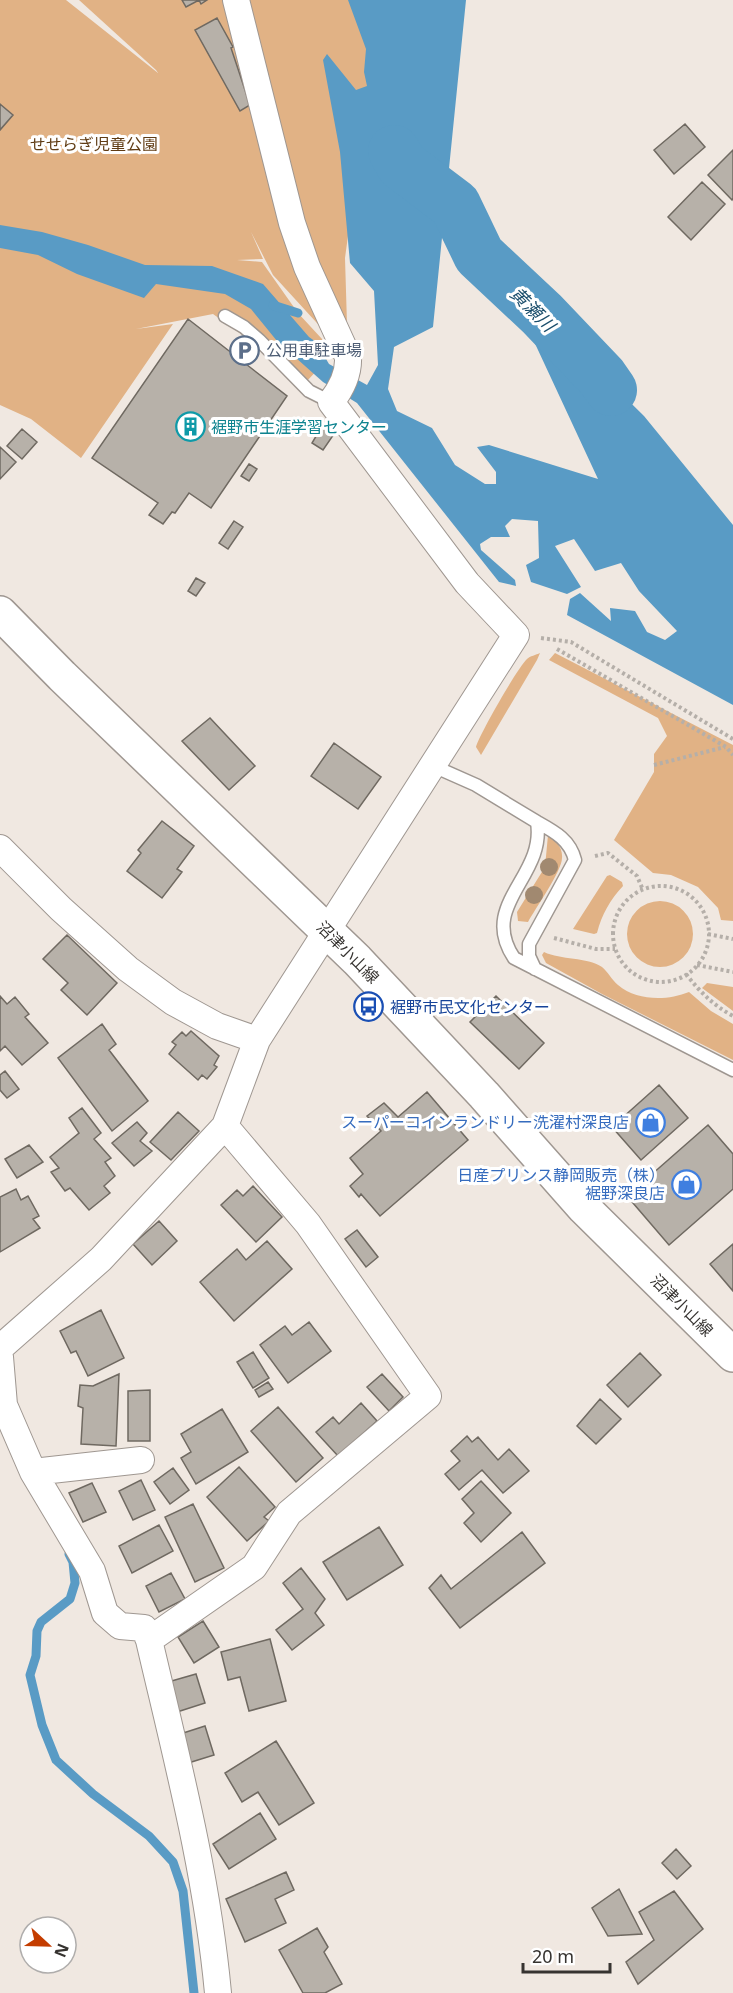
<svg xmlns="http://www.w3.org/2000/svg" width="733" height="1993" viewBox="0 0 733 1993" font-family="'Noto Sans','Noto Sans JP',sans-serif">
<rect width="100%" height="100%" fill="#f0e8e1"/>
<!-- green -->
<path fill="#e1b285" d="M0 0H66L158 73 156 70 79 0H380L345 258 348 357 273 275 251 232 263 259 237 260 262 262 298 313 334 352 307 381 213 314 136 329 173 324 81 458 31 419 0 405Z
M540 653 537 660 481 755 476 747C479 735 518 667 527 659 530 656 536 655 540 653Z
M555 653 733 745V921L721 920 718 908 698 887 671 875 653 873 614 840 654 772V754L667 736 658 718 549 660Z
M548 835C556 840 563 848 562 858 562 871 535 909 528 922L518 921 517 912 545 867Z
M610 875 622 882 623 886C610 900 602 914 597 933L594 934 573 929 607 876Z
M627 934a33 33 0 1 1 66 0a33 33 0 1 1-66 0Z
M544 952C561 960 587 957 602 967 608 972 612 980 618 985 637 1001 667 1001 689 992L711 1011 733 1024V1060L602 994 546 963 542 955Z
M707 983 733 987V1011L702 988Z"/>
<!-- water -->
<path fill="#599bc5" d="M348 0H466L433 327 394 347 388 389 397 411 432 428 455 465 485 484H496V472L477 447 489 445 598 479 505 279 644 416 733 525V705L567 615 570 599 580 593 611 621 610 608 635 611 647 632 665 640 677 631 639 591 621 563 595 571 574 539 555 546 581 587 567 594 531 582 526 565 539 558 538 521 512 519 505 526 510 537H491L480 544 481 550 515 580 516 586 499 582 357 403 323 382 314 374 277 341 251 309 225 294 156 284 144 298 77 274 38 255 0 248V225L42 232 88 245 145 265 212 266 263 284 309 337 316 342 329 364 367 385 378 365 374 291 350 263 340 152 323 60 327 54 356 90 367 86 364 72 366 49Z"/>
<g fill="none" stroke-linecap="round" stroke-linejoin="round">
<!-- stream -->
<path stroke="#599bc5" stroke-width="9" d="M273 305 298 313 274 306
M69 1554 73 1562 75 1583 70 1599 41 1622 37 1631 36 1656 30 1675 42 1725 56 1760 93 1794 149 1836 173 1862 183 1891 194 1993"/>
<!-- river -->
<path stroke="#599bc5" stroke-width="52" d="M394 151 402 165 455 205 479 255 542 314 602 377 611 390"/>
</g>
<!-- building -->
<path fill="#b7b1a9" stroke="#6f6961" stroke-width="1.5" d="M182 0H207L201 4 199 0 186 7Z
M217 18 233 47 231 48 250 105 240 111 195 30Z
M0 104 13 115 0 130Z
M685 124 705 147 674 174 654 150Z
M733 150V198L732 200 708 175Z
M702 182 725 204 691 240 668 217Z
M188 319 287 396 211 508 189 493 175 513 172 512 163 524 149 515 158 503 92 458Z
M322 426 334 434 323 450 312 443Z
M22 429 37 442 22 459 7 446Z
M0 447 16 462 0 479Z
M249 464 257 469 249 481 241 476Z
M234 521 243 527 228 549 219 543Z
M196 578 205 583 196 596 188 591Z
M210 718 255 766 229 790 182 741Z
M334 743 381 777 358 809 311 776Z
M162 821 194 846 177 869 182 872 162 898 127 871 141 853 138 850Z
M67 935 117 983 87 1015 61 990 68 983 43 959Z
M0 996 7 1004 15 997 29 1014 25 1017 48 1043 22 1065 5 1046 0 1051Z
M496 996 544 1043 519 1069 470 1022Z
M102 1024 116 1044 109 1050 148 1101 112 1131 58 1058Z
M191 1031 219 1056 214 1065 217 1067 207 1079 202 1075 198 1080 169 1054 176 1045 172 1042 182 1032 186 1036Z
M5 1071 19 1089 7 1098 0 1090V1075Z
M659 1085 688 1118 641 1160 612 1127Z
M427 1092 468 1140 380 1216 361 1194 359 1197 350 1186 363 1174 350 1158 381 1131 367 1116 384 1103 398 1117Z
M82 1108 101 1133 94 1139 111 1158 105 1162 115 1176 104 1186 110 1193 89 1210 70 1188 65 1191 51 1172 59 1168 50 1157 79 1133 69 1118Z
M178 1112 199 1131 171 1160 150 1142Z
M137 1122 147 1133 140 1141 152 1151 134 1166 112 1143Z
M708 1125 733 1154V1189L669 1245 627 1196Z
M29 1145 43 1162 17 1178 5 1159Z
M253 1186 282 1217 256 1242 221 1205 237 1190 243 1196Z
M16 1189 21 1200 28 1196 39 1216 33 1219 40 1228 0 1252V1197Z
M159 1221 177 1241 152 1265 133 1244Z
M357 1230 378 1257 366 1267 345 1239Z
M267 1241 292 1269 234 1321 200 1282 237 1249 246 1260Z
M733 1244V1291L710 1264Z
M101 1310 124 1358 88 1376 76 1351 71 1353 60 1331Z
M309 1322 331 1351 288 1383 260 1345 285 1326 292 1335Z
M253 1352 269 1378 253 1388 237 1362Z
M640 1353 661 1375 628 1407 607 1385Z
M119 1374 116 1446 81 1444 83 1408 78 1406 80 1385 93 1386Z
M382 1374 403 1397 389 1411 367 1387Z
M268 1382 273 1389 259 1397 255 1390Z
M150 1390V1441H128V1391Z
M600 1399 621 1419 596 1444 577 1426Z
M361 1403 377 1421 338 1456 316 1432 333 1417 339 1424Z
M278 1407 323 1458 296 1482 251 1431Z
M222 1409 248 1452 196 1484 181 1458 191 1452 181 1434Z
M467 1436 472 1442 478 1437 498 1460 509 1449 529 1471 503 1493 482 1470 459 1490 445 1474 460 1461 451 1451Z
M239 1467 275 1507 264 1517 269 1521 247 1541 207 1497Z
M173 1468 189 1490 170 1504 154 1482Z
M141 1480 155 1510 133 1520 119 1491Z
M481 1481 511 1513 481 1542 464 1523 474 1513 462 1499Z
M92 1483 106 1512 83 1522 69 1493Z
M193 1504 224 1568 195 1582 165 1517Z
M159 1525 173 1551 132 1573 119 1546Z
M379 1527 403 1565 347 1600 323 1562Z
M522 1532 545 1563 460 1628 429 1588 441 1575 451 1589Z
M301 1568 325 1599 315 1613 324 1625 292 1650 276 1630 303 1609 283 1583Z
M171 1573 185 1599 159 1612 146 1586Z
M203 1621 219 1647 194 1663 178 1637Z
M270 1639 286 1701 249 1711 240 1677 228 1680 221 1652Z
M196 1674 205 1703 177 1712 168 1682Z
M205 1726 214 1755 185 1764 177 1735Z
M276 1741 314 1803 279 1825 258 1792 242 1802 225 1773Z
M260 1813 276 1839 229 1869 213 1844Z
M676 1849 691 1866 677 1879 662 1863Z
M286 1872 294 1890 275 1899 286 1923 245 1942 226 1899Z
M619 1889 642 1934 608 1936 592 1908Z
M674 1891 703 1929 638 1984 626 1962 654 1940 639 1912Z
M317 1928 328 1947 324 1952 342 1984 325 1993H303L279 1950Z"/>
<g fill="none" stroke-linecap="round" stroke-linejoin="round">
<defs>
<path id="service" d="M225 316 244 327 259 340 309 391 331 402
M433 766 476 785 537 822C546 877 478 904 514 958L733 1070
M535 969 529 956V944L575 860C570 840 555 832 537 822"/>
<path id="minor" d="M0 848 61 909 128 969 173 1002 217 1026 257 1040
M0 1348 101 1259 225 1126 257 1040 516 635 467 583 331 402C342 388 349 374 348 357L307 267 292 223 236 0
M0 1357 4 1405 33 1472 141 1460
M33 1472 92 1571 105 1613 120 1626 144 1628 149 1640
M218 1993C207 1873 176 1756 149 1640L254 1567 289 1513 428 1396 308 1224 225 1126"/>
<path id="secondary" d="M0 613 62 676 357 960 484 1095 584 1208 733 1355"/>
</defs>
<!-- service casing -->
<use href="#service" stroke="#9f9791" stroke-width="15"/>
<!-- minor casing -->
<use href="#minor" stroke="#9f9791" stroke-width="28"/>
<!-- secondary casing -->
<use href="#secondary" stroke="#9f9791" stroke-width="36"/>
<!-- path -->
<path stroke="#b5afa9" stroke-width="4" stroke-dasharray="3 3" stroke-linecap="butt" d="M541 638 571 642 733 739
M557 649 726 747 733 755
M654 765 725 747
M595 856 608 853 637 876 643 890
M613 934a48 48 0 1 1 96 0a48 48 0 1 1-96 0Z
M708 934 733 939
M554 938 596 949H615
M697 965 733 972
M686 974C700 992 713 1005 733 1016"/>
<!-- service -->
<use href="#service" stroke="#fff" stroke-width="12"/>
<!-- minor -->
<use href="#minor" stroke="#fff" stroke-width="26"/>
<!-- secondary -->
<use href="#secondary" stroke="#fff" stroke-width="33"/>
</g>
<!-- trees -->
<g fill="#a18970">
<circle cx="549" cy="867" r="9"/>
<circle cx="534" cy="895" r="9"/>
</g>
<!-- icons -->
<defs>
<symbol id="parking-ring" viewBox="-11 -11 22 22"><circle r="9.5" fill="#fff" stroke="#5c6f8a" stroke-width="1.5"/><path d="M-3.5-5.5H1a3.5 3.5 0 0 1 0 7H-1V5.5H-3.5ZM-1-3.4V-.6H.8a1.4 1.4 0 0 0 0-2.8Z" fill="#5c6f8a"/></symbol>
<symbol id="building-ring" viewBox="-11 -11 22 22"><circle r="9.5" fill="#fff" stroke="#0f9aa8" stroke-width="1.5"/><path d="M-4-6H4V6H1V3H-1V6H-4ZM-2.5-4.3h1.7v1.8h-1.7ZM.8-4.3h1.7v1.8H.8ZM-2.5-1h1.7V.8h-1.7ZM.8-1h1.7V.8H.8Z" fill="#0f9aa8"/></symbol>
<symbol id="bus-ring" viewBox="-11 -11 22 22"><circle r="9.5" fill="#fff" stroke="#1a4fb4" stroke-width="1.5"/><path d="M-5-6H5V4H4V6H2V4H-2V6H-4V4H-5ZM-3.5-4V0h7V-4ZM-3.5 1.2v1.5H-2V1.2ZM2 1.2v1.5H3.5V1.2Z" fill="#1a4fb4"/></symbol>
<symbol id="shop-ring" viewBox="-11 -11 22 22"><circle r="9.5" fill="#fff" stroke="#3f7fe0" stroke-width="1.5"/><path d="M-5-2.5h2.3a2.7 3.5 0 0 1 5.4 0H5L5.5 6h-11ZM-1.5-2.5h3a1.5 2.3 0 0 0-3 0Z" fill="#3f7fe0"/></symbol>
</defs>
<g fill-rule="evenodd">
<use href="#parking-ring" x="228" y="334" width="33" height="33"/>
<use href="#building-ring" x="174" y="410" width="33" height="33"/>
<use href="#bus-ring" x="352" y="990" width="33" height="33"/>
<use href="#shop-ring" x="634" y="1106" width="33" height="33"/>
<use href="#shop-ring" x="670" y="1168" width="33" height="33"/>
</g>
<g text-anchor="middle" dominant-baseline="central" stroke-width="6" stroke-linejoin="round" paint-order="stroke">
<!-- park labels -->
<g font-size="16" fill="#603c14" stroke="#fff">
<text x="94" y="144">せせらぎ児童公園</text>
</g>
<!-- service labels -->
<g font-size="16" fill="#4e5e75" stroke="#fff" text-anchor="start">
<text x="266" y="350">公用車駐車場</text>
</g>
<!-- culture labels -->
<g font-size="16" fill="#0d838f" stroke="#fff" text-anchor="start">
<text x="211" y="427">裾野市生涯学習センター</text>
</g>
<!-- street labels -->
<g font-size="16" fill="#363330" stroke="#fff">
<text transform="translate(348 952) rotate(45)">沼津小山線</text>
<text transform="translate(682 1305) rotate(45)">沼津小山線</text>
</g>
<!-- transit labels -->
<g font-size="16" fill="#164399" stroke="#fff" text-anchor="start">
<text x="390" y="1007">裾野市民文化センター</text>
</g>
<!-- shop labels -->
<g font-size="16" fill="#366cbe" stroke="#fff" text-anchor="end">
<text x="629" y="1122">スーパーコインランドリー洗濯村深良店</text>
<text x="665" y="1175">日産プリンス静岡販売（株）<tspan x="665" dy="18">裾野深良店</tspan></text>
</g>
<!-- water labels -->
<g font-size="18" font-style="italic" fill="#1b4e6c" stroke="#fff">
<text transform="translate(533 309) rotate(45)">黄瀬川</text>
</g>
</g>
<!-- north arrow -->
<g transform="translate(48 1945) rotate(112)"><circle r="28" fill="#ffffff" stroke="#afadac" stroke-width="1.5"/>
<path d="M0-4.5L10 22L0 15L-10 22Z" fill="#c43d00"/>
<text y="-9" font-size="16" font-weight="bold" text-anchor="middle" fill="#363330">N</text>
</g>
<!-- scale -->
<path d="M523 1963v9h87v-9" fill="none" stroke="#363330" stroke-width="3"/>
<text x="532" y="1963" font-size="18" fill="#363330" stroke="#ffffff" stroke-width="4.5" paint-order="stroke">20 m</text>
</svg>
